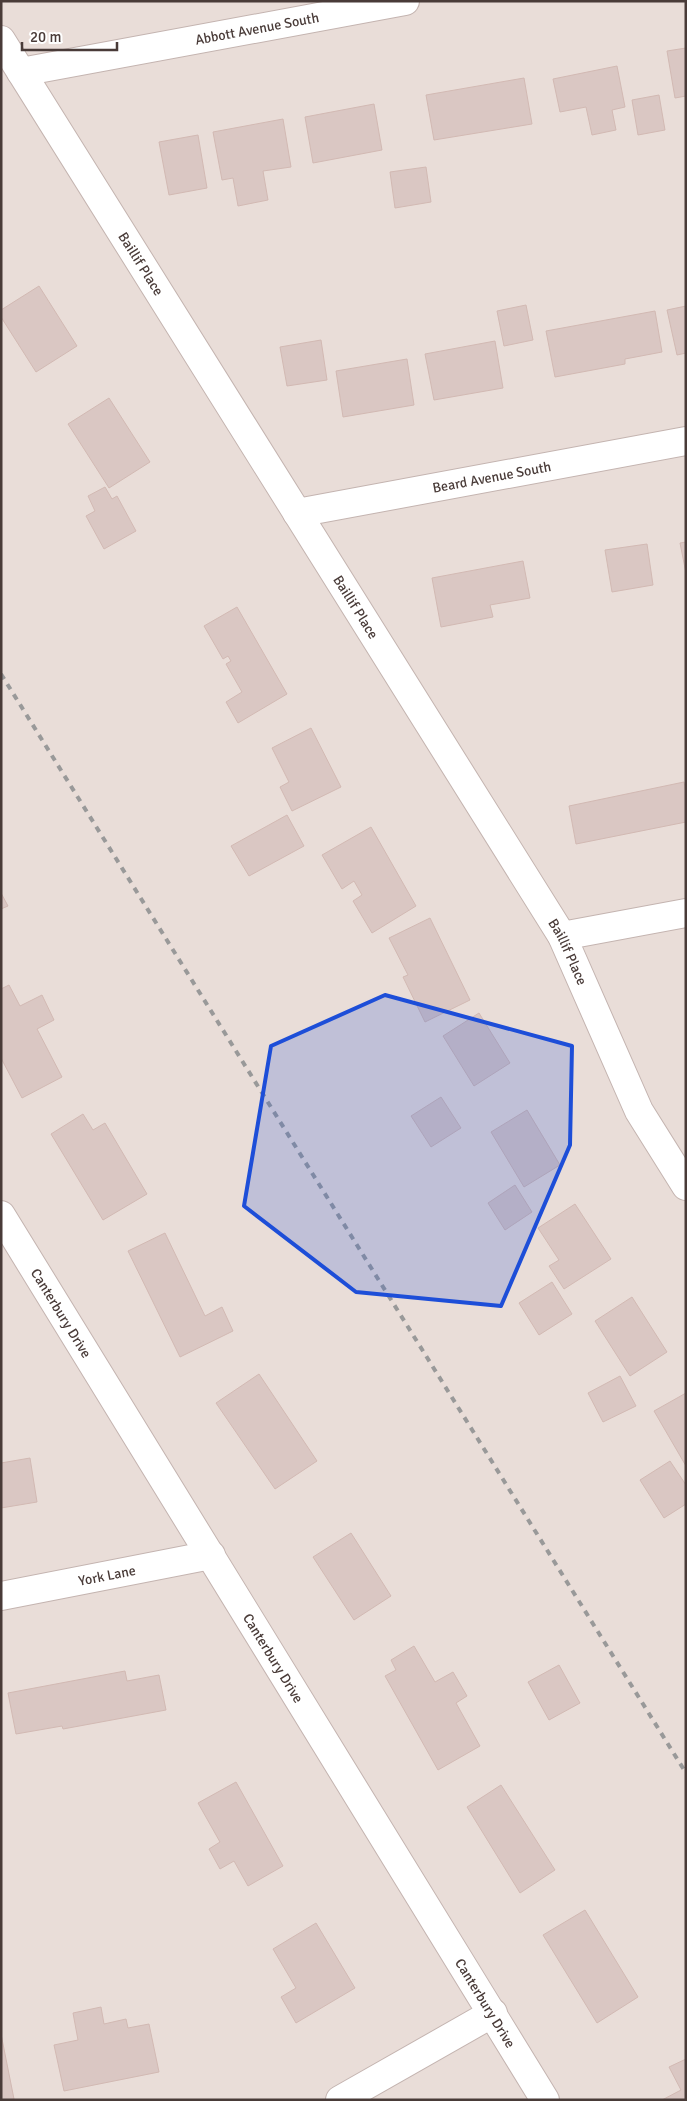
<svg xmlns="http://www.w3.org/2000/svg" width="687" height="2101" viewBox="0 0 687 2101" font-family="Signika,sans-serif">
<rect width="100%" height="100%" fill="#f5edea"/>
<!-- residential -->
<path fill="#e9ddd8" d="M1 1H686V2100H1Z"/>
<!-- building -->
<path fill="#dac7c3" stroke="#d2b9b3" d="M686 48V96L675 98 667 51Z
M617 66 625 107 612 110 616 130 592 135 586 107 560 112 553 79Z
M524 78 532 124 434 140 426 95Z
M659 95 665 130 638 135 632 100Z
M374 104 382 150 313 163 305 117Z
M283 119 291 167 263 171 268 200 238 206 233 178 222 180 213 132Z
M198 135 207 188 169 195 159 142Z
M426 167 431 202 395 208 390 172Z
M39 286 77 346 36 372 1 317V310Z
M526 305 533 340 504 346 497 311Z
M686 306V353L677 355 667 310Z
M655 311 662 352 625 359V364L555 377 546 331Z
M321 340 327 380 287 386 280 347Z
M495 341 503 388 434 400 425 354Z
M407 359 414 405 343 417 336 371Z
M109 398 150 462 109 488 68 424Z
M105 487 112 499 117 496 136 531 104 549 86 516 95 511 88 496Z
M686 542V573L680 543Z
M647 544 653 585 612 592 605 550Z
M523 561 530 598 490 605 493 617 441 627 432 578Z
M237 607 287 694 238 723 226 702 242 692 226 664 231 661 228 656 223 659 204 626Z
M311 728 341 787 292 811 280 787 289 782 272 748Z
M684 782 686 793V822L576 844 569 806Z
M287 815 304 846 249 876 231 846Z
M371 827 416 906 372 933 353 901 362 895 354 881 342 889 322 855Z
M1 893 8 906 1 909Z
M430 918 470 1000 425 1022 403 977 408 975 389 938Z
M9 985 20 1006 42 995 54 1020 37 1029 62 1077 22 1098 1 1058V989Z
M479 1013 510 1063 474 1086 443 1036Z
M441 1097 461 1128 431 1147 411 1116Z
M527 1110 560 1165 524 1187 491 1132Z
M83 1114 93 1130 105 1123 147 1194 103 1220 51 1134Z
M515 1185 532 1212 505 1230 488 1203Z
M575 1204 611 1259 564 1289 549 1266 559 1260 538 1228Z
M165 1233 205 1316 222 1307 233 1331 180 1357 128 1251Z
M552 1282 572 1314 539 1335 519 1303Z
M632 1297 667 1352 630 1376 595 1321Z
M259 1374 317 1461 275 1489 216 1403Z
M620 1376 636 1406 603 1422 588 1393Z
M686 1393V1466L654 1411Z
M30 1458 37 1502 1 1508V1463Z
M670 1461 686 1485V1504L664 1518 640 1480Z
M351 1533 391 1596 354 1620 313 1557Z
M414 1646 435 1682 453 1672 467 1696 456 1703 480 1746 438 1770 385 1676 396 1670 391 1660Z
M559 1665 580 1703 549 1720 528 1682Z
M125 1671 127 1681 159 1675 166 1710 63 1729 62 1726 16 1734 8 1693Z
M236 1782 283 1866 248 1886 234 1861 220 1869 209 1849 220 1842 198 1803Z
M501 1785 555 1870 520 1893 467 1807Z
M585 1910 638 1997 597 2023 543 1935Z
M316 1923 355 1988 296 2023 281 1997 296 1988 273 1949Z
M101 2007 104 2024 126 2019 128 2028 149 2024 159 2072 64 2091 54 2045 78 2040 73 2013Z
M1 2034 14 2099 8 2100H1Z
M686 2059V2100H662L681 2090 669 2067Z"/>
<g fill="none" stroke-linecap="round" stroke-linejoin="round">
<defs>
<g id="minor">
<path id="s1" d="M1 40 562 936 639 1111 686 1186"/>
<path id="s2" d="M21 72 405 1"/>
<path id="s3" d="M297 513 686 441"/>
<path d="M562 936 686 913"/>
<path id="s4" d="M1 1215 545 2100"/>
<path id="s5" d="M1 1596 211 1555"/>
<path d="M340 2100 493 2013"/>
</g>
</defs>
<!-- minor casing -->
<use href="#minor" stroke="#c4b4b0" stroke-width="30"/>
<!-- minor -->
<use href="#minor" stroke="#fff" stroke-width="28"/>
<!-- rail -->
<path stroke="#999" stroke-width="4" stroke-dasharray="6 6" stroke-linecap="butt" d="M1 674 686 1773"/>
</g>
<!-- marked area -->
<path fill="#1d4ed8" fill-opacity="0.2" stroke="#1d4ed8" stroke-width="4" stroke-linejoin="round" d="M385 995 572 1046 570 1145 501 1306 356 1292 244 1206 271 1046Z"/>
<g text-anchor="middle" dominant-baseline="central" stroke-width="4" stroke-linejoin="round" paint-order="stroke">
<!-- street labels -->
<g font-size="14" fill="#493b38" stroke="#fff">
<text stroke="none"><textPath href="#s2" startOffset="240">Abbott Avenue South</textPath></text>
<text stroke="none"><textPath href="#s1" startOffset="264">Baillif Place</textPath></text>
<text stroke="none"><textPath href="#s3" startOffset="198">Beard Avenue South</textPath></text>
<text stroke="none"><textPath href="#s1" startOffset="669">Baillif Place</textPath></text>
<text stroke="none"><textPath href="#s1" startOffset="1074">Baillif Place</textPath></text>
<text stroke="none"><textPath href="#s4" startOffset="115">Canterbury Drive</textPath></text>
<text stroke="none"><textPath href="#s5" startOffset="108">York Lane</textPath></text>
<text stroke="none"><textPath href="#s4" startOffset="520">Canterbury Drive</textPath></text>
<text stroke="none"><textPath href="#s4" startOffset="925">Canterbury Drive</textPath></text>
</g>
</g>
<!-- border -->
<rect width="687" height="2101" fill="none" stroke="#493b38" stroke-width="5"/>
<!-- scale -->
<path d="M22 42v8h95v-8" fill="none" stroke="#493b38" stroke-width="2.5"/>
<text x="30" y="42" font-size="15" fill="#493b38" stroke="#ffffff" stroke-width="4" paint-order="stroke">20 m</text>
</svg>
